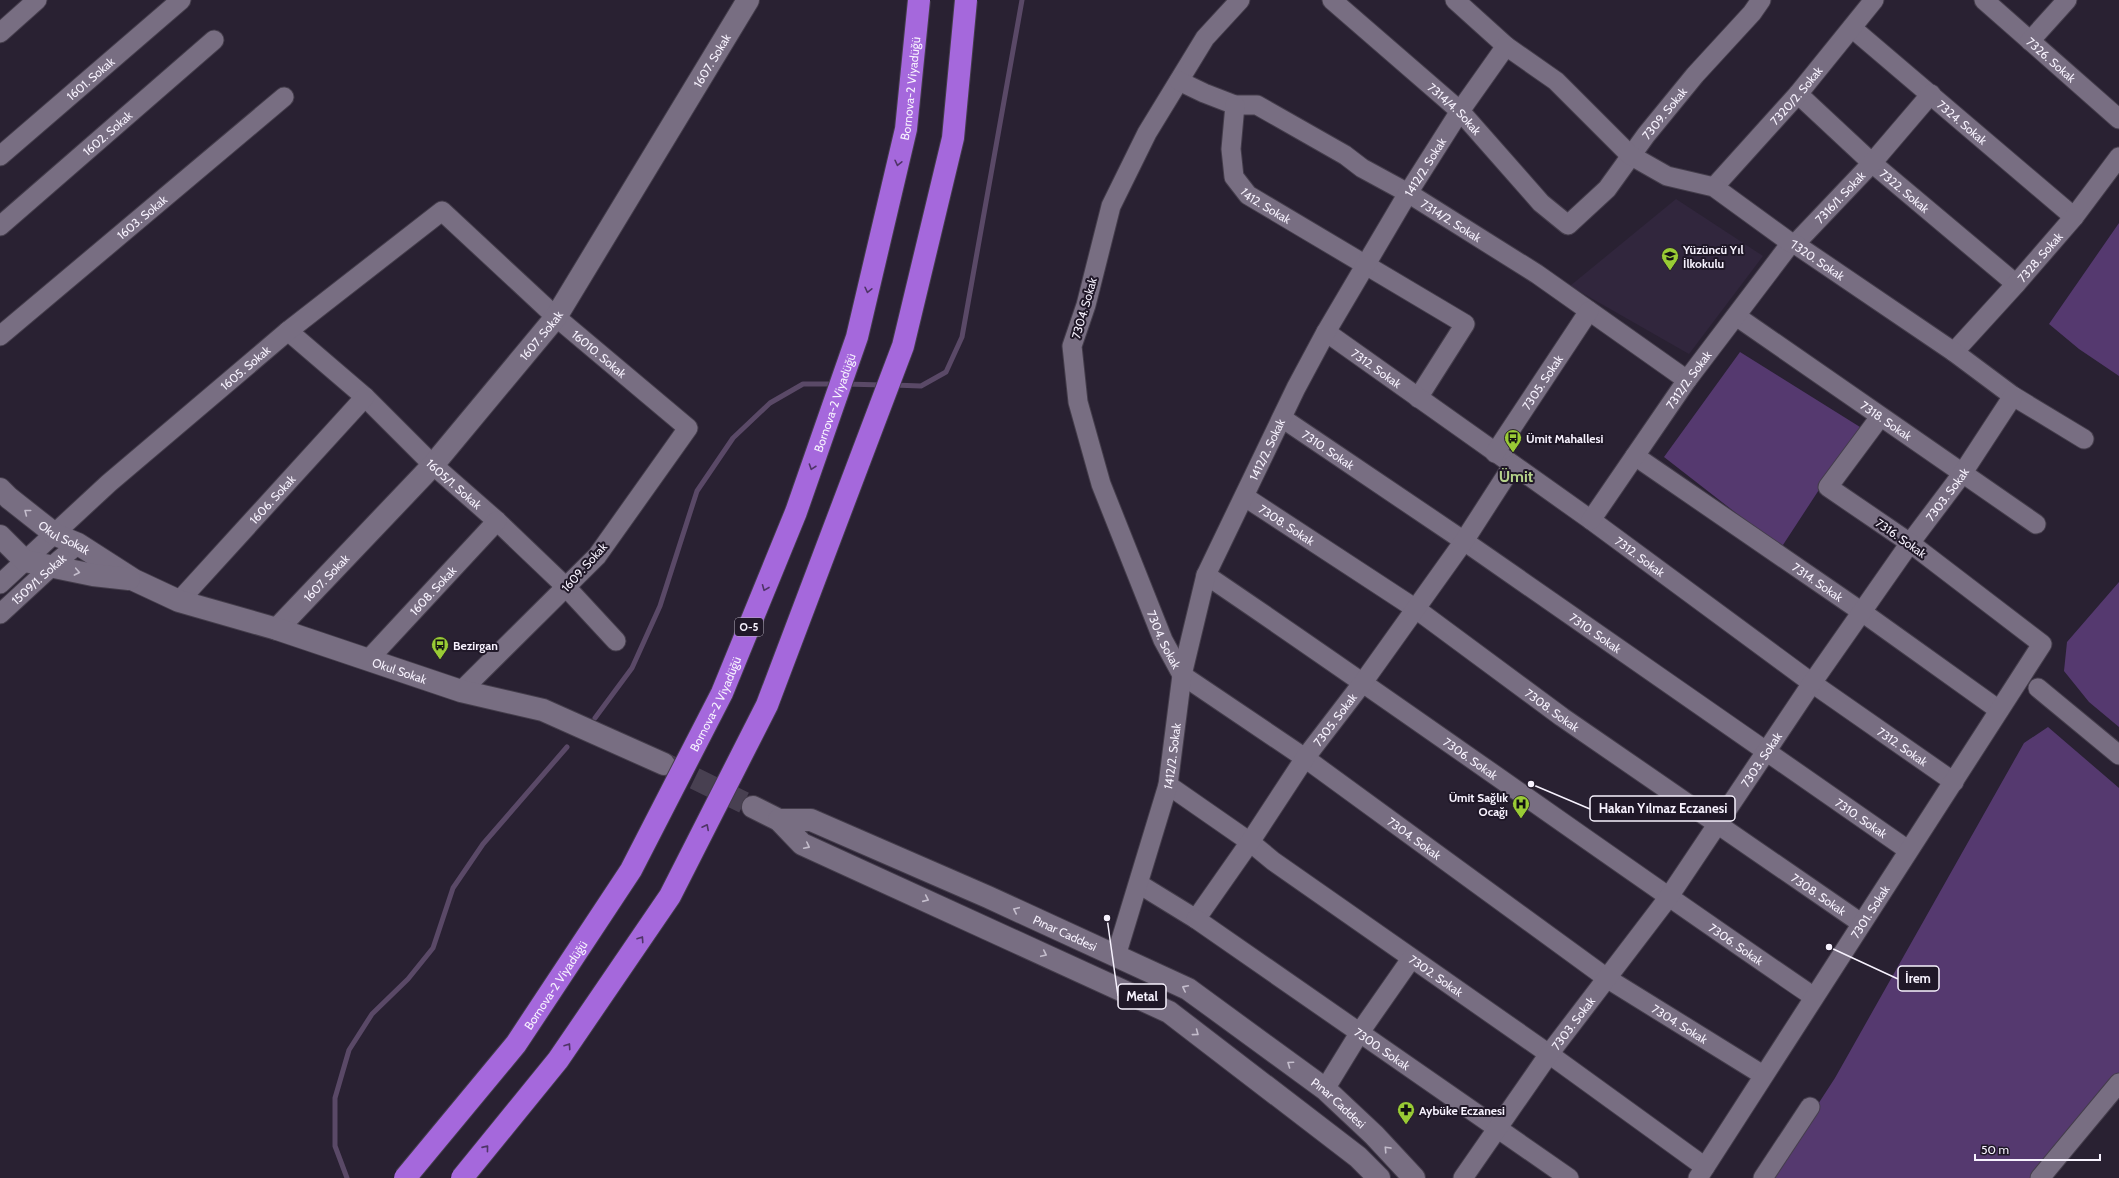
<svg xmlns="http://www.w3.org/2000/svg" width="2119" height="1178" viewBox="0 0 2119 1178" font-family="Cabin,sans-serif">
<rect width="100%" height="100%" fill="#292132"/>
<!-- built -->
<path fill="#31263d" d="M1676 199 1763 256 1689 354 1570 286Z"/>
<!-- green -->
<path fill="#55396f" d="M2119 223V376L2079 349 2049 324Z
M1740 352 1860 427 1781 548 1664 457Z
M2119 582V727L2089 702 2064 671 2067 642Z
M2048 727 2119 788V1075L2035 1178H1770L1835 1078 2024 743Z"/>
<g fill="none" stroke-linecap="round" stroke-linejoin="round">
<!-- stream -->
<path stroke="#5a4967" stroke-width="5" d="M845 384 883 385
M893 385 921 386 946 372 962 337 1022 0
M595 718 632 668 660 606 697 491 733 438 770 403 803 384H835
M347 1178 335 1146V1098L349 1050 372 1014 408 979 433 948 453 888 483 844 567 747"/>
<!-- secondary-tunnel -->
<path stroke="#484051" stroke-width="22" stroke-dasharray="22 11" stroke-linecap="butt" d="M665 764 753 807"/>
<defs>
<g id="minor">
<path id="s1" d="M1240 0 1205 38 1147 133 1111 206 1086 305 1072 346 1078 402 1101 484 1163 640 1182 675 1305 758 1608 979 1763 1075"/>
<path id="s2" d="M1332 0 1460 111 1541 203 1568 225 1607 189 1646 135 1695 75 1752 13 1761 0"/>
<path d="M1455 0 1506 46"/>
<path id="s3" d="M1984 0 2119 119"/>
<path id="s4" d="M1852 28 2074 217"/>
<path d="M0 33 37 0"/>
<path d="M2030 41 2067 0"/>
<path id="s5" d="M1179 81 1204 93 1235 105H1257L1345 155 1362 168 1408 193 1537 274 1687 380"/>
<path id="s6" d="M1798 94 1872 163 2016 284"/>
<path id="s7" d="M1235 105 1231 149 1234 177 1248 195 1465 324 1418 398"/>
<path id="s8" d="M0 156 181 0"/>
<path id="s9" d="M1714 187 1798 94 1874 0"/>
<path id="s10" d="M0 226 214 40"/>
<path id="s11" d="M1795 244 1872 163 1931 94"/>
<path id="s12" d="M1736 316 2036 524"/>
<path id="s13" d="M288 331 365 397 433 465 497 521 566 587 616 641"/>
<path id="s14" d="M1326 332 1591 520 1812 683 1954 782"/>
<path id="s15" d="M0 336 284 97"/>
<path id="s16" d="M1954 352 2016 284 2074 217 2119 157"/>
<path id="s17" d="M1282 418 1464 541 1908 850"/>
<path id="s18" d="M1495 453 1589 311"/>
<path id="s19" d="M1635 456 1862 612 1999 710"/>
<path id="s20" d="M1245 497 1416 609 1562 717 1861 923"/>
<path id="s21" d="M1591 520 1687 380 1791 243"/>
<path id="s22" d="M1206 575C1410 713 1610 858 1814 997"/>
<path id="s23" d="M0 584 109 483 288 331 442 211 556 317 688 428 597 556 461 691"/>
<path id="s24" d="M179 601 365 397"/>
<path id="s25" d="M0 614 51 567 78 544"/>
<path id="s26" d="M368 660 497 521"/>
<path d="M2038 688 2119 755"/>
<path id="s27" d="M1168 785 1250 842 1273 861 1549 1054 1705 1167"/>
<path id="s28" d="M1139 884 1196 919 1250 842 1305 758 1364 681 1464 541 1513 465"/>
<path id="s29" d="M1196 919 1569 1178"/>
<path id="s30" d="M1116 956 1168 785 1182 675 1206 575 1296 388 1326 332 1408 193 1460 111 1506 46 1556 81 1630 155 1667 176 1714 187 1791 243 1795 244 1954 352 2013 396 2084 439"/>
<path d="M1325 1089 1360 1032 1411 959"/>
<path id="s31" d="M1463 1178 1549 1054 1668 898 1812 683 1910 543 1962 474 2013 396"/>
<path id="s32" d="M1698 1178 2042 644 1910 543 1828 487 1880 417"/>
<path d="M1763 1178 1810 1107"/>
<path d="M2040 1178 2119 1083"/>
</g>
<g id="tertiary">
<path id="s33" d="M277 629 433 465 556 317 748 0"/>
</g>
<g id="secondary">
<path id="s34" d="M0 489 9 498 56 535 78 544 134 580 179 601 277 629 461 691 543 710 664 764"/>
<path d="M0 536 25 561 93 575 129 579"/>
<path d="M753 807 779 820 802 844 1169 1012 1358 1157 1379 1178"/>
<path id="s35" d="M779 820H811L988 897 1188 989 1325 1089 1374 1135 1414 1178"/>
</g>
</defs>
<!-- minor casing -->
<use href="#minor" stroke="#443d4b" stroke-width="21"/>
<!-- tertiary casing -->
<use href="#tertiary" stroke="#443d4b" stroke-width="24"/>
<!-- secondary casing -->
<use href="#secondary" stroke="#443d4b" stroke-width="24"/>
<!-- minor -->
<use href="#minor" stroke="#786e82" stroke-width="19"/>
<!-- tertiary -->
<use href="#tertiary" stroke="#786e82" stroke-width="22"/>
<!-- secondary -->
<use href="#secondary" stroke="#786e82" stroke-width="22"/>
<defs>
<g id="motorway-bridge">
<path id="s36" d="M405 1178 516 1044 631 870 722 693 796 512 857 337 906 129 919 0"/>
<path d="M462 1178 558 1060 670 896 767 705 903 346 953 138 966 0"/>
</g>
</defs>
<!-- motorway-bridge casing -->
<use href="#motorway-bridge" stroke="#443d4b" stroke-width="24" stroke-linecap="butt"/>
<!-- motorway-bridge -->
<use href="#motorway-bridge" stroke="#a568dc" stroke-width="22"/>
</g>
<!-- one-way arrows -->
<defs><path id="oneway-chevron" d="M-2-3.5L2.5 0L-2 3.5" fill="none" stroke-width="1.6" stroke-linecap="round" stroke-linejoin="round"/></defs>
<g stroke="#4f3467">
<use href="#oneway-chevron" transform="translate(898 163) rotate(103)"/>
<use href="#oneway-chevron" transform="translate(868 290) rotate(103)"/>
<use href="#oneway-chevron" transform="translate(812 467) rotate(109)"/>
<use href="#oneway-chevron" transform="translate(765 588) rotate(112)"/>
<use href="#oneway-chevron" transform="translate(706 827) rotate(-63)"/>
<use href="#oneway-chevron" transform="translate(641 939) rotate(-56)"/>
<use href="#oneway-chevron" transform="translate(568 1046) rotate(-56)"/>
<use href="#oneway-chevron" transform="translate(486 1148) rotate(-51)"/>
</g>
<g stroke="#c4bdcc">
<use href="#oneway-chevron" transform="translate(27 512) rotate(-142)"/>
<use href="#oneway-chevron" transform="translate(77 572) rotate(11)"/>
<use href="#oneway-chevron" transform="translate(807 846) rotate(27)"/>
<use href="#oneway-chevron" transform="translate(926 899) rotate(24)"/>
<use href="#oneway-chevron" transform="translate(1016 910) rotate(-155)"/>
<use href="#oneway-chevron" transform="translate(1044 954) rotate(25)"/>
<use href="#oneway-chevron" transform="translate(1185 988) rotate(-153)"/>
<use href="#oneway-chevron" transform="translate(1196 1033) rotate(37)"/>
<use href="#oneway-chevron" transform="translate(1290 1064) rotate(-145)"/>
<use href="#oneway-chevron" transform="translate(1387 1149) rotate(-133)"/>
</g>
<!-- icons -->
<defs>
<symbol id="school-pin" viewBox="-11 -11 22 30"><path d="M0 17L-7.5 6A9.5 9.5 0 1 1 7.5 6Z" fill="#99cb35" stroke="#201828"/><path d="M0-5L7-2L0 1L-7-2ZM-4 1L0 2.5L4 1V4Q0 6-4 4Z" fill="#111"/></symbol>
<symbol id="bus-pin" viewBox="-11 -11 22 30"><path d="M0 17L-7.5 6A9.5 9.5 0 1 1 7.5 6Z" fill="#99cb35" stroke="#201828"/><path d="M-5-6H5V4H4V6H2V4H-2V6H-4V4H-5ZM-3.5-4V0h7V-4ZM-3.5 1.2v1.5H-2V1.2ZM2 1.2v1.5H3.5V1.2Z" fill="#111"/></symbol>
<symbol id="hospital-pin" viewBox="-11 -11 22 30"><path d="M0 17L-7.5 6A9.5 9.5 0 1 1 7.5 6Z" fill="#99cb35" stroke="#201828"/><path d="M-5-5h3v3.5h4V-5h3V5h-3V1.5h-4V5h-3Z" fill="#111"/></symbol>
<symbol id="pharmacy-pin" viewBox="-11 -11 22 30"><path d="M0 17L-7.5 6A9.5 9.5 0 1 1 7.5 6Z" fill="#99cb35" stroke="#201828"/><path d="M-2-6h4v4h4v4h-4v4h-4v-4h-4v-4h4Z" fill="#111"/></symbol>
</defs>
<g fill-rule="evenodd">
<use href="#school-pin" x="1660" y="246" width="20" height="27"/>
<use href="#bus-pin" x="1503" y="428" width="20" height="27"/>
<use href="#bus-pin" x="430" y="635" width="20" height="27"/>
<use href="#hospital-pin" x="1511" y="794" width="20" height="27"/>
<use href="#pharmacy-pin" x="1396" y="1100" width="20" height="27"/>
</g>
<g text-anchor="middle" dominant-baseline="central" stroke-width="4" stroke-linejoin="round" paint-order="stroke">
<!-- shield labels -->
<rect fill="#201828" stroke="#b6b1be" stroke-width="1" x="735" y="618" width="28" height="18" rx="3"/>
<g font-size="11" font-weight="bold" fill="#f7f2fe">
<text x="749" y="627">O-5</text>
</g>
<!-- street labels -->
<g font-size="12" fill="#f7f2fe" stroke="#201828">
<text stroke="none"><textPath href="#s3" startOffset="90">7326. Sokak</textPath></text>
<text stroke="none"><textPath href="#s33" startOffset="719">1607. Sokak</textPath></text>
<text stroke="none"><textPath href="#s8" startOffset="119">1601. Sokak</textPath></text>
<text stroke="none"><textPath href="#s36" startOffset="1217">Bornova-2 Viyadüğü</textPath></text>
<text stroke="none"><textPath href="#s9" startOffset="123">7320/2. Sokak</textPath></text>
<text stroke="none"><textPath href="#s2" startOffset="164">7314/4. Sokak</textPath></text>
<text stroke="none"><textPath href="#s2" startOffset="475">7309. Sokak</textPath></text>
<text stroke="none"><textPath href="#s4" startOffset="145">7324. Sokak</textPath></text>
<text stroke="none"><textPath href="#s10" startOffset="142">1602. Sokak</textPath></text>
<text stroke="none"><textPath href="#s30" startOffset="856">1412/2. Sokak</textPath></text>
<text stroke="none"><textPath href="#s6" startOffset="144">7322. Sokak</textPath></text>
<text stroke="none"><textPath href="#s11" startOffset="65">7316/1. Sokak</textPath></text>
<text stroke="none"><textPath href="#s7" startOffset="116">1412. Sokak</textPath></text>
<text stroke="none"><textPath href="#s15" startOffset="185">1603. Sokak</textPath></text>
<text stroke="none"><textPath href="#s5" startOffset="309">7314/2. Sokak</textPath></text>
<text stroke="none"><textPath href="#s16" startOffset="128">7328. Sokak</textPath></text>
<text stroke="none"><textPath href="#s30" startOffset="1385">7320. Sokak</textPath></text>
<text transform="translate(1084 308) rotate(-74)">7304. Sokak</text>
<text stroke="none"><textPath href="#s33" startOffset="395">1607. Sokak</textPath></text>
<text stroke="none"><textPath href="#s23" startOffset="791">16010. Sokak</textPath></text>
<text stroke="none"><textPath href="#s23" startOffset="327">1605. Sokak</textPath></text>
<text stroke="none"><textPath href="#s14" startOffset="62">7312. Sokak</textPath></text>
<text stroke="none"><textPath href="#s21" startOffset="171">7312/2. Sokak</textPath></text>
<text stroke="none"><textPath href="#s18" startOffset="85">7305. Sokak</textPath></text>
<text stroke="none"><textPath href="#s36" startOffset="893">Bornova-2 Viyadüğü</textPath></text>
<text stroke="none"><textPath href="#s12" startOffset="183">7318. Sokak</textPath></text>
<text stroke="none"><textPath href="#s30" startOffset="532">1412/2. Sokak</textPath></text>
<text stroke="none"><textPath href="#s17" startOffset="56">7310. Sokak</textPath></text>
<text stroke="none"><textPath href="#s13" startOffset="226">1605/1. Sokak</textPath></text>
<text stroke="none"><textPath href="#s31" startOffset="838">7303. Sokak</textPath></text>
<text stroke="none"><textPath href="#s24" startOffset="138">1606. Sokak</textPath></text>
<text stroke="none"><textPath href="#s20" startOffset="50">7308. Sokak</textPath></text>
<text stroke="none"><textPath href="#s34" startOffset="81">Okul Sokak</textPath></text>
<text transform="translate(1901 538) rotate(35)">7316. Sokak</text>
<text stroke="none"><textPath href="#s14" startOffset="386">7312. Sokak</textPath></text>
<text transform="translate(584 567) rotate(-48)">1609. Sokak</text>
<text stroke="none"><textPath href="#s33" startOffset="71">1607. Sokak</textPath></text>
<text stroke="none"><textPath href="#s25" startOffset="52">1509/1. Sokak</textPath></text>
<text stroke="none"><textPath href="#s19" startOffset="222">7314. Sokak</textPath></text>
<text stroke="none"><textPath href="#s26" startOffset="95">1608. Sokak</textPath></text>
<text stroke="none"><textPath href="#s17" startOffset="380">7310. Sokak</textPath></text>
<text stroke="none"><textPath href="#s1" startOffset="699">7304. Sokak</textPath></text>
<text stroke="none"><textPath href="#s34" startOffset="444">Okul Sokak</textPath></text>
<text stroke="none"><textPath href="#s36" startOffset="569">Bornova-2 Viyadüğü</textPath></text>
<text stroke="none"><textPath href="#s20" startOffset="374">7308. Sokak</textPath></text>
<text stroke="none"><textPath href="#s28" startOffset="310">7305. Sokak</textPath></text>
<text stroke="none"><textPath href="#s14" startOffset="710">7312. Sokak</textPath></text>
<text stroke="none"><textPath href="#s30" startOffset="208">1412/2. Sokak</textPath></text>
<text stroke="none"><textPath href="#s22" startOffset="322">7306. Sokak</textPath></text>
<text stroke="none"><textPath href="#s31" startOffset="514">7303. Sokak</textPath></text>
<text stroke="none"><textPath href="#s17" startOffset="704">7310. Sokak</textPath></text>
<text stroke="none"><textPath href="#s1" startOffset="1023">7304. Sokak</textPath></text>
<text stroke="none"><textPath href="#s20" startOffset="698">7308. Sokak</textPath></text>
<text stroke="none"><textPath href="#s32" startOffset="317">7301. Sokak</textPath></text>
<text stroke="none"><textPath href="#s35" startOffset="310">Pınar Caddesi</textPath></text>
<text stroke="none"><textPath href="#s22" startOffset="646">7306. Sokak</textPath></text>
<text stroke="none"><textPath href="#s27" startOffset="329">7302. Sokak</textPath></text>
<text stroke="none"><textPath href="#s36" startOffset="245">Bornova-2 Viyadüğü</textPath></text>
<text stroke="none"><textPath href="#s31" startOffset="190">7303. Sokak</textPath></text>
<text stroke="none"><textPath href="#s1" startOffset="1347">7304. Sokak</textPath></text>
<text stroke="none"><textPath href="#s29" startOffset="227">7300. Sokak</textPath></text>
<text stroke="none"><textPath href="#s35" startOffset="634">Pınar Caddesi</textPath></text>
</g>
<!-- poi labels -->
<g font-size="12" font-weight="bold" fill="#f7f2fe" stroke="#201828" text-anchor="start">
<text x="1683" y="249">Yüzüncü Yıl<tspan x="1683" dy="14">İlkokulu</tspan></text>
<text x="1526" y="438">Ümit Mahallesi</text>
<text x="453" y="645">Bezirgan</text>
<text x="1508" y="797" text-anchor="end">Ümit Sağlık<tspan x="1508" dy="14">Ocağı</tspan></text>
<text x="1419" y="1110">Aybüke Eczanesi</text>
</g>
<!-- district labels -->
<g font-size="16" font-weight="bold" fill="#b6d38b" stroke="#201828">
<text x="1516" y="476">Ümit</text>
</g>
</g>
<!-- callouts -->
<path fill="none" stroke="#f7f2fe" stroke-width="1.5" d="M1531 784L1590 809M1829 947L1898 979M1107 918L1118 996"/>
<g fill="#f7f2fe" stroke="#201828" stroke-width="1.5">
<circle cx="1531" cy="784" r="4"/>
<circle cx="1829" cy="947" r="4"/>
<circle cx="1107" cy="918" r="4"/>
</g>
<g fill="#201828" stroke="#f7f2fe" stroke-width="1.5">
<rect x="1590" y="796" width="145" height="25" rx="4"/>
<rect x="1898" y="966" width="41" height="25" rx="4"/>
<rect x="1118" y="984" width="48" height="25" rx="4"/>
</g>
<g font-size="13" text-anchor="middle" font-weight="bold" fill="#f7f2fe">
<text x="1663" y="813">Hakan Yılmaz Eczanesi</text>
<text x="1918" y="983">İrem</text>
<text x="1142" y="1001">Metal</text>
</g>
<!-- scale -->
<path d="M1975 1154v6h125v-6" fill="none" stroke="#f7f2fe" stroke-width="2"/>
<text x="1981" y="1154" font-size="12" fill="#f7f2fe" stroke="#201828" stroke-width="3" paint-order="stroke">50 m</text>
</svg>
